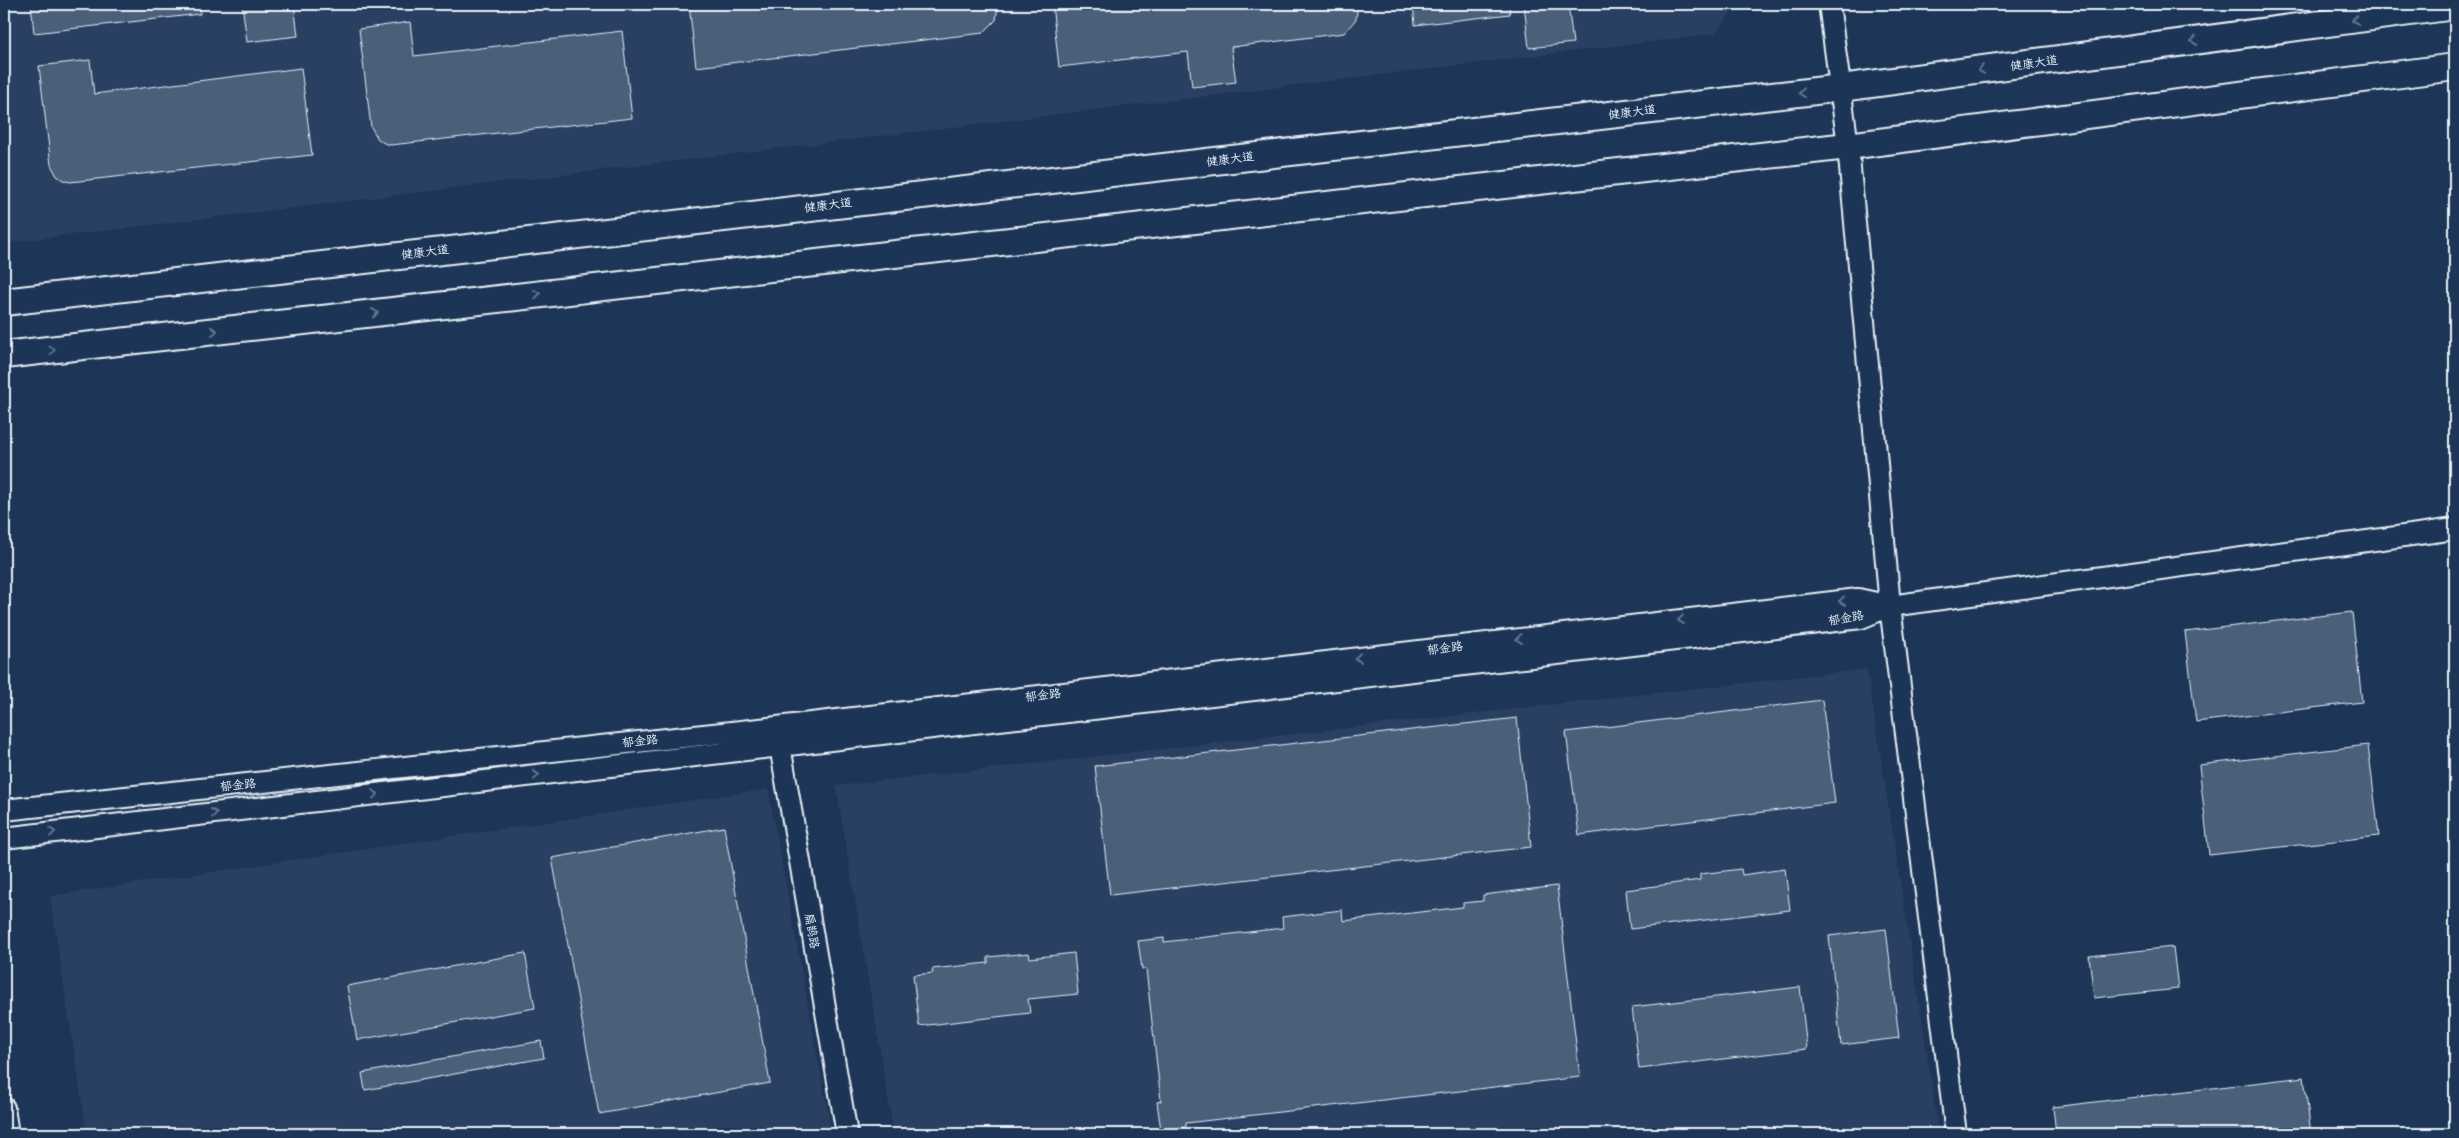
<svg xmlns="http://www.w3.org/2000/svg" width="2459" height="1138" viewBox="0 0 2459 1138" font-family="'Shantell Sans','LXGW WenKai TC',sans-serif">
<rect width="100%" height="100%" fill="#1d3557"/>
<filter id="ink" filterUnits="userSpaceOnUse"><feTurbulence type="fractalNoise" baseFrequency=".02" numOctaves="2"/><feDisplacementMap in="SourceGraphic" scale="10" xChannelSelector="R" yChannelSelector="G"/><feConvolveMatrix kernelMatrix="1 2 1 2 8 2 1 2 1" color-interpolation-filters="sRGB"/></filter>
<g filter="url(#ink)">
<!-- built -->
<path fill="#2a4162" d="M4 4H1738L1715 34 4 243Z
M1867 669 1932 1085 1938 1134H894L836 786Z
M768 789 832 1134H87L50 896Z"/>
<!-- building -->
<path fill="#495e7a" stroke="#e8f1f8" d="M31 4H200V14L34 33Z
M242 4H294L298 36 247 42Z
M689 4H998L996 20 983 33 696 67Z
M1052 4H1358L1356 19 1344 33 1231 47 1236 82 1192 87 1188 52 1059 67Z
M1413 4H1509L1510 14 1415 25Z
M1524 4H1568L1573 43 1529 48Z
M410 22 414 56 622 31 632 118 391 145 384 143 378 139 371 127 359 29Z
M90 60 94 94 301 68 312 155 70 182 63 180 57 176 51 165 39 66Z
M2352 612 2362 702 2196 722 2185 632Z
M1822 700 1835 803 1579 835 1566 732Z
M1517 718 1531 847 1110 895 1095 766Z
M2368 745 2379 836 2209 855 2199 765Z
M724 827 770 1083 599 1114 552 858Z
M1741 869 1742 875 1785 869 1790 910 1630 929 1626 890 1700 880V874Z
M1557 886 1580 1077 1186 1123V1127L1161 1130 1157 1102 1161 1101 1146 969H1142L1138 941 1164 938V942L1283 928 1282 917 1342 910 1343 921 1463 907V903L1483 901V895Z
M1886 929 1899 1038 1841 1045 1829 936Z
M2173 947 2178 989 2094 998 2089 956Z
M525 953 535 1008 357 1040 347 986Z
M1029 953 1030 958 1074 953 1078 994 1028 999 1030 1013 919 1026 913 975 933 973 932 969 988 963V957Z
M1800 987 1807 1049 1639 1069 1632 1007Z
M541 1041 544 1058 365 1090 362 1073Z
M2304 1077 2311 1134H2056L2053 1107Z"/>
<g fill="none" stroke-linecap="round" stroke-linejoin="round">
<defs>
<path id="minor" d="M1829 4 1848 146 1890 606 1956 1134
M778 734 847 1134
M4 810 777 727 1858 599 1890 606
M4 838 1861 618 1890 606 2455 529
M4 1108 8 1134"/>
<path id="major" d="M4 302 1841 88 2455 6
M4 355 1848 146 2455 67"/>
</defs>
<!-- minor casing -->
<use href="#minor" stroke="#e8f1f8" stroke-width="24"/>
<!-- major casing -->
<use href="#major" stroke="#e8f1f8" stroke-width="30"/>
<!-- minor -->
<use href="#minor" stroke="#1d3557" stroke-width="20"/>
<!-- major -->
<use href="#major" stroke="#1d3557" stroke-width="26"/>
</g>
<!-- one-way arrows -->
<defs><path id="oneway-chevron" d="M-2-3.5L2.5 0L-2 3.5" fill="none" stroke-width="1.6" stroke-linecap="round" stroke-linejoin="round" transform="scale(1.25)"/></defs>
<g stroke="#64778f">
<use href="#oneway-chevron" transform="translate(2355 20) rotate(172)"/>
<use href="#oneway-chevron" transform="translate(2194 41) rotate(172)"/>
<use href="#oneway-chevron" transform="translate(1981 70) rotate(172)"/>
<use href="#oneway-chevron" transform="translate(1802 93) rotate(173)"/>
<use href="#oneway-chevron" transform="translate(537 294) rotate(-7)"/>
<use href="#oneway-chevron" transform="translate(375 313) rotate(-7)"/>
<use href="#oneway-chevron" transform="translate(214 331) rotate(-7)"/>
<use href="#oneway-chevron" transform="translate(52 350) rotate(-7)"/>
<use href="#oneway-chevron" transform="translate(1842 601) rotate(173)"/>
<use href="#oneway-chevron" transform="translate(1681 620) rotate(173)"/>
<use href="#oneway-chevron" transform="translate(1519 639) rotate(173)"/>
<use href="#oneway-chevron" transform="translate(1358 658) rotate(173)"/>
<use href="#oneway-chevron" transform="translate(536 775) rotate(-7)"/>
<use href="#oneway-chevron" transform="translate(375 794) rotate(-7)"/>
<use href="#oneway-chevron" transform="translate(214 813) rotate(-7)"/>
<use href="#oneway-chevron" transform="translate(52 832) rotate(-7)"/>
</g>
</g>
<g text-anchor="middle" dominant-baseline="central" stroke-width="4.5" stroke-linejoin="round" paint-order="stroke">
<!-- street labels -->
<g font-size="12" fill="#e8f1f8" stroke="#1d3557">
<text transform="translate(2034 63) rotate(-8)">健康大道</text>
<text transform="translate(1632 112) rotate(-7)">健康大道</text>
<text transform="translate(1230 159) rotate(-7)">健康大道</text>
<text transform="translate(828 205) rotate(-7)">健康大道</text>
<text transform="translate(425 252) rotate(-7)">健康大道</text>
<text transform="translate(1846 618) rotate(-10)">郁金路</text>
<text transform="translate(1445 648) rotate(-7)">郁金路</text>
<text transform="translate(1043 695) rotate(-7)">郁金路</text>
<text transform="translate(640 741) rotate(-6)">郁金路</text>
<text transform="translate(238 785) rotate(-6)">郁金路</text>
<text transform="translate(812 931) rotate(80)">扁鹊路</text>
</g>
</g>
<!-- margin -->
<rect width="2459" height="1138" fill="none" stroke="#1d3557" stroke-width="20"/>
<rect x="10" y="10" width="2439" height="1118" fill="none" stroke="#e8f1f8" stroke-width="2" filter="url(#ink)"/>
</svg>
